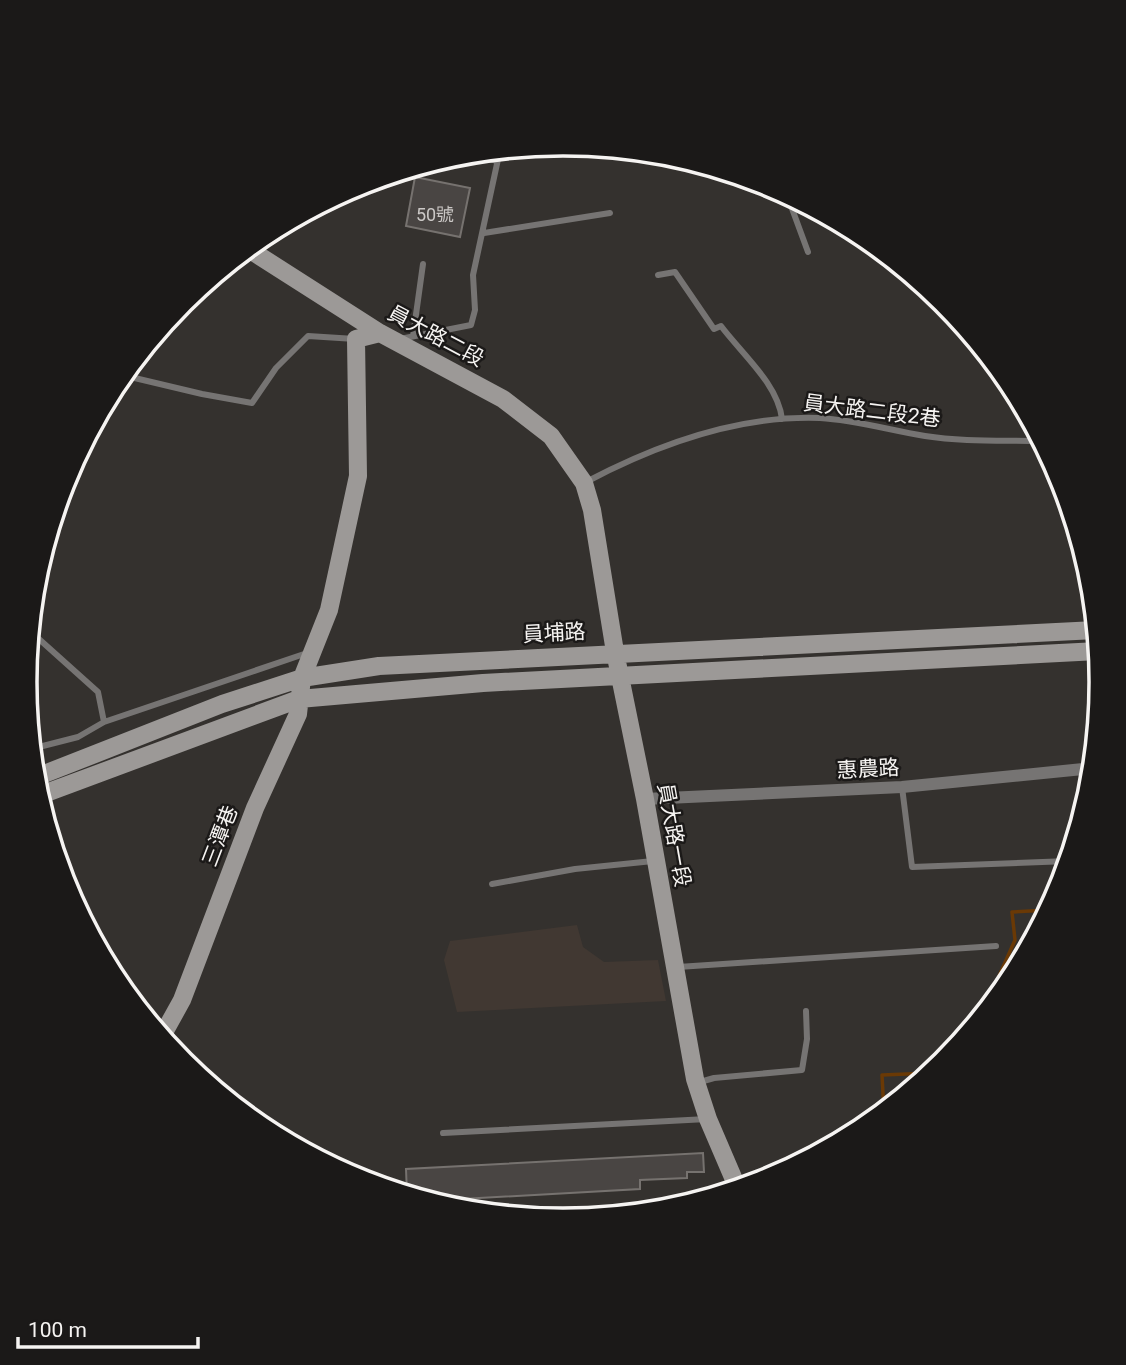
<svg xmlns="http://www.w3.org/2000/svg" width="1126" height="1365" viewBox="0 0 1126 1365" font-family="Roboto,'Noto Sans TC',sans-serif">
<rect width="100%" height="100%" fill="#34312e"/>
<!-- built -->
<path fill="#413832" d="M577 925 583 947 604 962 658 960 666 1001 457 1012 444 960 450 941Z"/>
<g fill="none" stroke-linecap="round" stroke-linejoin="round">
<!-- stream -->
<path stroke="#6a3905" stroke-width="3.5" d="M1001 993 999 976 1015 940 1012 912 1049 910
M884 1113 882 1075 931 1073"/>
</g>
<!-- building -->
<path fill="#494543" stroke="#76726f" stroke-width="2" d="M415 177 470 188 460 237 406 226Z
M703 1153 704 1172H687V1178L640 1180V1189L426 1201 407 1195 406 1169Z"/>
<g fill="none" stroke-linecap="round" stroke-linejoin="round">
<!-- lane -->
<path stroke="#767473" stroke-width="6" d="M469 153 497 161
M787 195 808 252
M484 233 610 213
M658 275 675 272 714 329 721 326C742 354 778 384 782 419
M413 336 423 264
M400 339 471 325 475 310 473 275 500 150
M122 375 202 394 252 403 276 368 308 336 355 339
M586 482C656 445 739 415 820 418 855 420 889 430 925 436 963 442 1003 440 1042 441
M30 631 98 692 104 722
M31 749 78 737 104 722 310 652
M902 787 912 867 1069 861
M492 884 575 869 653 861
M678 967 996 946
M700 1082 714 1078 802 1070 807 1039 806 1011
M443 1133 707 1119"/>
<!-- street -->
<path stroke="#767473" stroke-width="12" d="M645 799 902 787 1093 768"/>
<!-- secondary -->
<path stroke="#9c9997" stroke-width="18" d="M247 248 380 333 503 399 551 436 584 483 592 510 615 652 645 799 695 1079 708 1119 738 1189
M34 778 222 704 302 678 379 666 1096 630
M38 796 299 699 483 683 1098 651
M161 1038 182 1000 255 808 298 714 302 678 329 610 358 476 356 339 380 333"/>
</g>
<g text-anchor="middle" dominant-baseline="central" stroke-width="5" stroke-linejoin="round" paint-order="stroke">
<!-- number labels -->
<g font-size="18" fill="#cbc8c6">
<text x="435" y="214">50號</text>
</g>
<!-- street labels -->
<g font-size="21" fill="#f6f4f2" stroke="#1b1918">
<text transform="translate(436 336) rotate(28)">員大路二段</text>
<text transform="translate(872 411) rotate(7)">員大路二段2巷</text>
<text transform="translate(554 633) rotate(-3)">員埔路</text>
<text transform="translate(868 769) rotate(-3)">惠農路</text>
<text transform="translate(674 835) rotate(80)">員大路一段</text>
<text transform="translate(220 836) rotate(-69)">三潭巷</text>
</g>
</g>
<!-- crop -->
<path d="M0 0H1126V1365H0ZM37 682a526 526 0 1 1 1052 0a526 526 0 1 1-1052 0Z" fill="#1b1918" fill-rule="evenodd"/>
<path fill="none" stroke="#f6f4f2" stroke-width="3.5" d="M37 682a526 526 0 1 1 1052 0a526 526 0 1 1-1052 0Z"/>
<!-- scale -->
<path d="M18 1337v10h180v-10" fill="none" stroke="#f6f4f2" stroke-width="3.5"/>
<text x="28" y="1337" font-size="21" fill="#f6f4f2" stroke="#1b1918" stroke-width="5" paint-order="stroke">100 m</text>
</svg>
